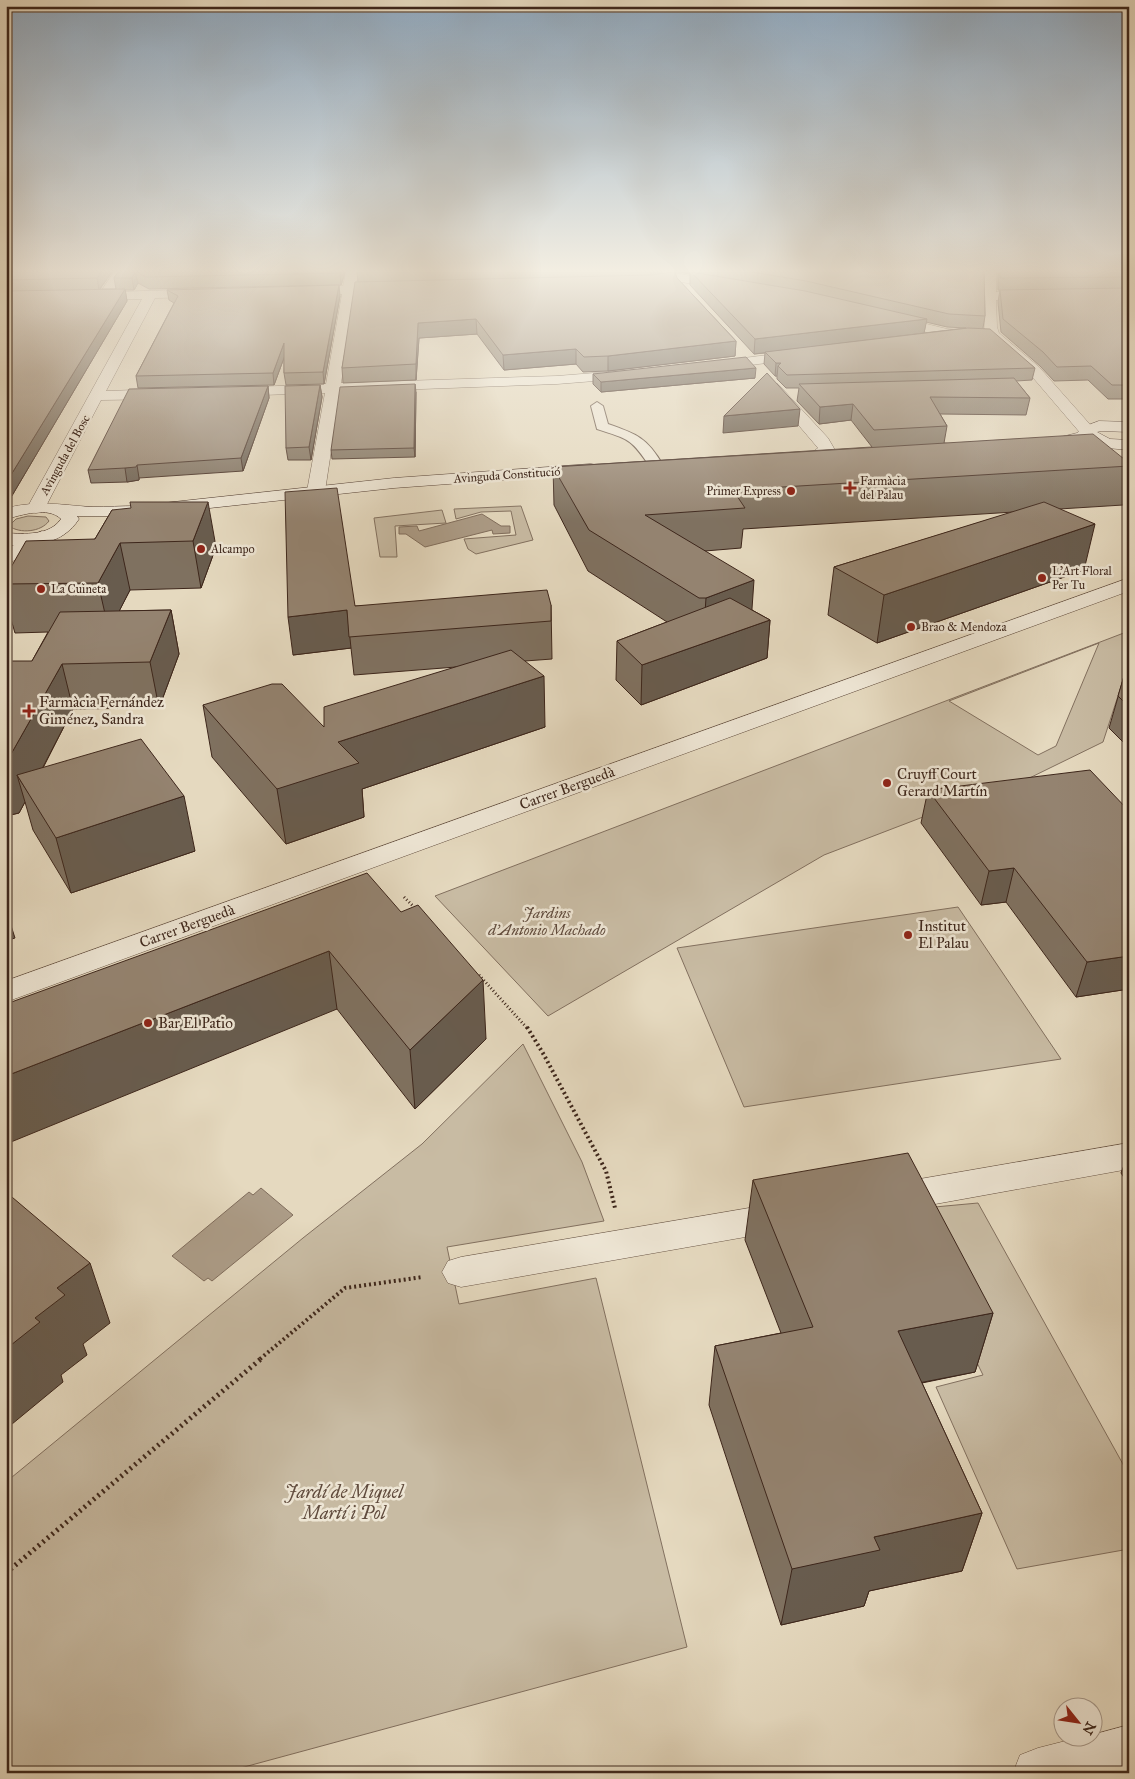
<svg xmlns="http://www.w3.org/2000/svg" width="1135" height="1779" viewBox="0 0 1135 1779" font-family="'IM FELL Great Primer',serif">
<rect width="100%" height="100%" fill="#e5d9bf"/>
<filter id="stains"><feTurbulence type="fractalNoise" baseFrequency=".004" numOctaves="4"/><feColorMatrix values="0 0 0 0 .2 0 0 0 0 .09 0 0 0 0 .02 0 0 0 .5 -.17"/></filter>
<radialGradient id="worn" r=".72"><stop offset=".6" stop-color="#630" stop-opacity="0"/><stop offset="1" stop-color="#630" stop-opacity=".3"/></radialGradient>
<!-- green -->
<path fill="#c8bba3" stroke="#82705f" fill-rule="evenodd" d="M521 506 533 540 476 554 468 549 464 539 516 535 511 511 481 512 456 519 454 509Z
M442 510 446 523 395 526 397 557H380L374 518Z
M28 516 46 517 49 521C41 532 20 534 9 526L16 519Z
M1129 631V662L1103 742 960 812H936L824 855 548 1016 435 896ZM1099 643 1056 746 1038 755 949 701Z
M958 907 1061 1059 744 1107 677 948Z
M523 1044 582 1162 604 1221 447 1247 459 1304 596 1278 687 1647 222 1773H6V1482L303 1238 422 1144Z
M978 1203 1129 1475V1549L1017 1569 936 1387 983 1375 902 1210Z"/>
<!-- water -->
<path fill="#ac9c87" stroke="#806d5c" d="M482 514 501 526H510V533L493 534 492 530 425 547 406 534H399V527L417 526 419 531Z
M261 1188 293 1215 212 1281 208 1278 204 1281 172 1256 249 1192 253 1195Z"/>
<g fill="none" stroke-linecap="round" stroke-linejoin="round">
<defs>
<path id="lane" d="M597 402 603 406 608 424C637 434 647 438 663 465L661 468H651C631 439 631 440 597 429L591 406Z"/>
<path id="street" d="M114 272H126L113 292 204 289 210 293 204 297 155 298 106 391 165 389 170 391 173 394 170 397 165 399 101 400 45 508 42 512 36 513 30 512 27 508 142 299H100L98 296Z
M346 272H358L356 286 392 285 398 289 392 293 355 294 341 383 557 376 632 370 637 371 639 374 637 377 632 378 557 384 340 392 325 491 322 495 316 496 310 495 307 491 325 393 230 396 225 395 223 392 225 389 230 388 326 384 342 294 302 295 296 291 302 287 343 286Z
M640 272H668L728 282 734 286 728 290 646 276Z
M984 272H996V292L1037 291 1043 295 1037 299 996 300 997 327 999 333 1039 367 1094 429 1096 432 1094 435H1082L1029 373 989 339 947 337 885 322 883 319 890 315 947 329 985 331Z
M801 351 808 355 806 358 712 370 707 369 705 366 707 363 712 362Z
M773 383 778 384 828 438 835 450C830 458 818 462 809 460L807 456 818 448 766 387 768 384Z
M42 531 49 533 51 537 49 541 13 561 6 563V549Z
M1129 578V591L6 1002V981Z
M1129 1143V1169L891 1212 879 1208 873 1198 879 1188 891 1184Z
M785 1202 798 1206 803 1216 798 1226 785 1230 461 1287 448 1283 442 1272 448 1261 461 1257Z
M1129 1725V1773H1013L1020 1755 1038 1748 1085 1736H1092V1735Z"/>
<path id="secondary" d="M1099 421 1129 422V432L1101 431 1097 432 1110 439 1129 440V450L1107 448 1087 440 1059 447 1053 445 1051 442 1053 439 1077 433 1083 427Z
M591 464 597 465 599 469 597 473 394 488 136 516H77L79 519C62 545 35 546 6 545V533C25 534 49 536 61 519 48 506 22 515 6 519V508C41 500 59 505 92 507 107 507 122 506 136 506L394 478Z"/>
</defs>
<!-- lane casing -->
<use href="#lane" stroke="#675344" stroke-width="2"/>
<!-- street casing -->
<use href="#street" stroke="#675344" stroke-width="1"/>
<!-- secondary casing -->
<use href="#secondary" stroke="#3d261b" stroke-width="1"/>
<!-- path-far3 -->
<path stroke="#3d261b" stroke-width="2.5" stroke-dasharray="1 2" stroke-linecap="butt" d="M6 625 12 615"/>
<!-- path-far2 -->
<path stroke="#3d261b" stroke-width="3" stroke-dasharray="1 2.5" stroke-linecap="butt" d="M404 897 416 909
M479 975 527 1028"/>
<!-- path-far1 -->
<path stroke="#3d261b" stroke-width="4" stroke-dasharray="2 3" stroke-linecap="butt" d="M527 1027 544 1055 606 1171 615 1208
M260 1359 345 1288 423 1277"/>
<!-- path -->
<path stroke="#3d261b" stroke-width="5" stroke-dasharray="2 4" stroke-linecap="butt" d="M6 1573 262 1358"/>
<!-- lane -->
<use href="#lane" fill="#eee6d5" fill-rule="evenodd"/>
<!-- street -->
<use href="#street" fill="#eee6d5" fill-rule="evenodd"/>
<!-- secondary -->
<use href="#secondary" fill="#eee6d5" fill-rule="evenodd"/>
</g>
<!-- wall -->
<path fill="#7f7160" stroke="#3d261b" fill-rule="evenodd" d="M6 272H112L100 289H116L114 278 118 272H345L341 285 149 289 138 283 134 290H125L127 301 10 499H6Z
M357 272H662L661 274 677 278 736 341 735 356 608 371 583 372 576 364 504 370 477 334 419 338 416 380 343 383 342 368 358 282Z
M679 272H984L985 316 983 328 1035 368 1032 380 1016 381 1030 398 1026 415 940 414 947 426 944 443 1129 463V481L1123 505 1059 509 1084 570 877 643 828 615 834 567 1014 512 743 529 741 548 705 551 752 610 770 620 767 658 641 705 616 680 617 641 667 622 588 571 554 505 553 467 872 447 851 420 819 424 797 401 799 388H786L777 379V376H775L764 364 765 353 754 354 690 285V274ZM926 322 947 327 966 328 924 333Z
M998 272H1129V399H1108L1088 380 1054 381 1040 366 1001 332 998 302 1000 290H998Z
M167 290 340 296 324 384 286 385 284 373V358L274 385 138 388 136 376 174 303 169 300Z
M593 374 755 378 601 392 593 384Z
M320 385 322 397 311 460H288L286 448Z
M268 386 269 398 243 471 139 478V480L127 482 91 483 88 470Z
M416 392 415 457 332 459 331 450Z
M112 510 216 547 201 588 130 590 119 611 171 610 179 654 159 708 73 709 43 768 195 851 71 893 33 830 25 802 19 813 6 816 32 661 48 632 15 633 6 602V576L95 539Z
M551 605 552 659 525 661 545 727 362 789 364 817 286 844 212 757 203 705 324 727 456 667 354 675 351 648 293 655 355 606Z
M1129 659V748L1109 728Z
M928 790 1129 811V989L1076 997 1006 902 981 905 921 823Z
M401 912 486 1039 415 1109 337 1009 6 1004Z
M1129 1152V1185L1121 1173Z
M753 1180 993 1313 975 1372 922 1383 982 1513 962 1571 869 1591 864 1606 781 1625 709 1405 715 1346 781 1333 745 1240Z"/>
<!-- shaded-wall -->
<path fill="#685c4e" stroke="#3d261b" d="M101 272H112L99 290 97 278Z
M135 272 138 283 134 290 132 278Z
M341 272H345L341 285 340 273Z
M651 272H662L660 276 651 277Z
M339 285 340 296 324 384 323 372Z
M125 289 127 301 10 499 6 483Z
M476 319 477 334 419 338 416 380V364L418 323Z
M927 319 924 333 754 354 755 339Z
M736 341 735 356 608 371V356Z
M284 343 285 355 274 385 273 373Z
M576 349V364L504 370 503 355Z
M776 363H781L778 366 777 376H775Z
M756 368 755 378 601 392V382Z
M415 384 416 392 415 457 414 448Z
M320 385 322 397 311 460 309 447Z
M268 386 269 398 243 471 241 458Z
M853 404 851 420 819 424 820 407Z
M800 409 798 426 723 433 724 416Z
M137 465 139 478V480L127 482 125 468Z
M208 502 216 547 201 588 193 541Z
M1095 524 1084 570 877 643 884 595Z
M120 543 130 590 109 631 98 583Z
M754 580 751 623 703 641 706 598Z
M171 610 179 654 159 708 150 662Z
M347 610 351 648 293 655 288 617Z
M770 620 767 658 641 705 642 665Z
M62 664 73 709 29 794 17 775 25 802 19 813 6 816V763Z
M544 676 545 727 362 789 364 817 286 844 277 789 338 742Z
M184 796 195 851 71 893 56 838Z
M1014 868 1006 902 981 905 989 871Z
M6 910 15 938 6 941Z
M329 951 337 1009 6 1144V1076Z
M1129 956V989L1076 997 1087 962Z
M483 980 486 1039 415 1109 410 1050Z
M90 1263 110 1323 83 1344 87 1355 61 1375 63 1382 6 1429V1349L35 1318 57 1288Z
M993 1313 975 1372 883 1390 898 1331Z
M982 1513 962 1571 869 1591 864 1606 781 1625 792 1569 874 1537Z"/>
<!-- building -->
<path fill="#948370" stroke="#3d261b" d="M6 272H101L97 278 6 280Z
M118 272H135L132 278H114Z
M137 272H341L340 273 146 277Z
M672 272H675L677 278 736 341 608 356 584 357 576 349 503 355 476 319 418 323 416 364 342 368 355 282 652 275Z
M691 272 805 291 927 319 755 339Z
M752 272H984L985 316 949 314 806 281Z
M1000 272H1129V277L1000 278Z
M339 285 323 372 284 373V343L273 373 136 376 178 296 167 290Z
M1129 288V385H1112L1091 366 1057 367 1043 352 1003 319 1000 290Z
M125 289 6 483V291Z
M968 328 990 329 1035 368 787 375 778 366 781 363H776L765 352Z
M746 357 756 368 601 382 593 374Z
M767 373 800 409 724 416Z
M1014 378 1030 398 930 397 947 426 874 430 853 404 820 407 799 384Z
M415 384 414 448 331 450 340 387Z
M320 385 309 447 286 448 285 386Z
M268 386 241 458 137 465 136 467 125 468 88 470 129 389Z
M1093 434 1129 463V466L733 490 745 508 645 515 754 580 706 598H699L589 530 553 467Z
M337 488 355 606 547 590 551 605V621L349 637 347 610 288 617 285 492Z
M130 502H208L193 541 120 543 98 583 6 584V576L26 541 95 539 112 510 131 508Z
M1044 502 1095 524 884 595 834 567Z
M730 598 770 620 642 665 617 641Z
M171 610 150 662 62 664 6 763V661H32L60 612Z
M511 650 544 676 338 742 359 763 277 789 203 705 272 684H282L324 727V707Z
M1129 659V707L1118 696Z
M141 739 184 796 56 838 17 775Z
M1090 770 1129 811V956L1087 962 1014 868 989 871 928 790Z
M367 873 401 912 418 905 483 980 410 1050 329 951 6 1076V1004Z
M908 1153 993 1313 898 1331 982 1513 874 1537 880 1550 792 1569 715 1346 813 1327 753 1180Z
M6 1192 90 1263 57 1288 65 1295 35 1318 40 1322 6 1349Z"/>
<!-- sky -->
<linearGradient id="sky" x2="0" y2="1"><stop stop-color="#90aac1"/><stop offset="0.52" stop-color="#f3eee2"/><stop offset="1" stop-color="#f3eee2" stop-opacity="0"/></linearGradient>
<rect width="1135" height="521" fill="url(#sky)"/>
<!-- markers -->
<g fill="#8f2418" stroke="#eee6d5" stroke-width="2">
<path d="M847.5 480.5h5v5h5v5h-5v5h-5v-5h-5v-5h5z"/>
<circle cx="791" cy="491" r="5"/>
<circle cx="201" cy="549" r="5"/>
<circle cx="1042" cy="578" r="5"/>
<circle cx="41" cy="589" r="5"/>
<circle cx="911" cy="627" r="5"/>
<path d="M26.5 703.5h5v5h5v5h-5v5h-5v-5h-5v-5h5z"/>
<circle cx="887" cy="783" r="5"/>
<circle cx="908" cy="935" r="5"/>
<circle cx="148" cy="1023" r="5"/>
</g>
<g text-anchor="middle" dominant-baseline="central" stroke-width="5" stroke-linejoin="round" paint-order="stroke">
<!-- far-street labels -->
<g font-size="12" fill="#3d261b" stroke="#eee6d5">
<text transform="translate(65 455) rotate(-61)">Avinguda del Bosc</text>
<text transform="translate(507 475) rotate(-4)">Avinguda Constitució</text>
</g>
<!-- far-poi labels -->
<g font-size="12" fill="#3d261b" stroke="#eee6d5" text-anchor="start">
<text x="860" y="481">Farmàcia<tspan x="860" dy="14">del Palau</tspan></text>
<text x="781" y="491" text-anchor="end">Primer Express</text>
<text x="211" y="549">Alcampo</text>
<text x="1052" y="571">L'Art Floral<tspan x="1052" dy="14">Per Tu</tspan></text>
<text x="51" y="589">La Cuineta</text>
<text x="921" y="627">Brao &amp; Mendoza</text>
</g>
<!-- poi labels -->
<g font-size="15" fill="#3d261b" stroke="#eee6d5" text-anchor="start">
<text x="39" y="702">Farmàcia Fernández<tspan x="39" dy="17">Giménez, Sandra</tspan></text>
<text x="897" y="774">Cruyff Court<tspan x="897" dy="17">Gerard Martín</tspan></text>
<text x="918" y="926">Institut<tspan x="918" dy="17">El Palau</tspan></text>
<text x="158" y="1023">Bar El Patio</text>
</g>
<!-- street labels -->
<g font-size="15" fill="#3d261b" stroke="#eee6d5">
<text transform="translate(567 788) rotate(-20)">Carrer Berguedà</text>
<text transform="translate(187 926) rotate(-20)">Carrer Berguedà</text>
</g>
<!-- park labels -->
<g font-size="15" font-style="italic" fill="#604b3d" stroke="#eee6d5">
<text x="547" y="913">Jardins<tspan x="547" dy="17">d'Antonio Machado</tspan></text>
</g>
<!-- near-park labels -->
<g font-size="18" font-style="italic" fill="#604b3d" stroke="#eee6d5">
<text x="344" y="1492">Jardí de Miquel<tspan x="344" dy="21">Martí i Pol</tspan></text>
</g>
</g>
<!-- margin -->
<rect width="1135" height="1779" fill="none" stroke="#e5d9bf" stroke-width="25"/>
<rect x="8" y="8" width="1120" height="1764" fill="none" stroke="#3d261b" stroke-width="2.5"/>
<rect x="12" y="12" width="1110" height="1754" fill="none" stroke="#3d261b"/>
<!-- north arrow -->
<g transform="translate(1078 1722) rotate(120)"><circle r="24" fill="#eee6d5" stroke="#a7998b"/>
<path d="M0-4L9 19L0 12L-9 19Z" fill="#8f2418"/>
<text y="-8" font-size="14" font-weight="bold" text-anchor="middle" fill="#3d261b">N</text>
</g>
<rect width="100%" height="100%" filter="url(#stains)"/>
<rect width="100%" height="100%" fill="url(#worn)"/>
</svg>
